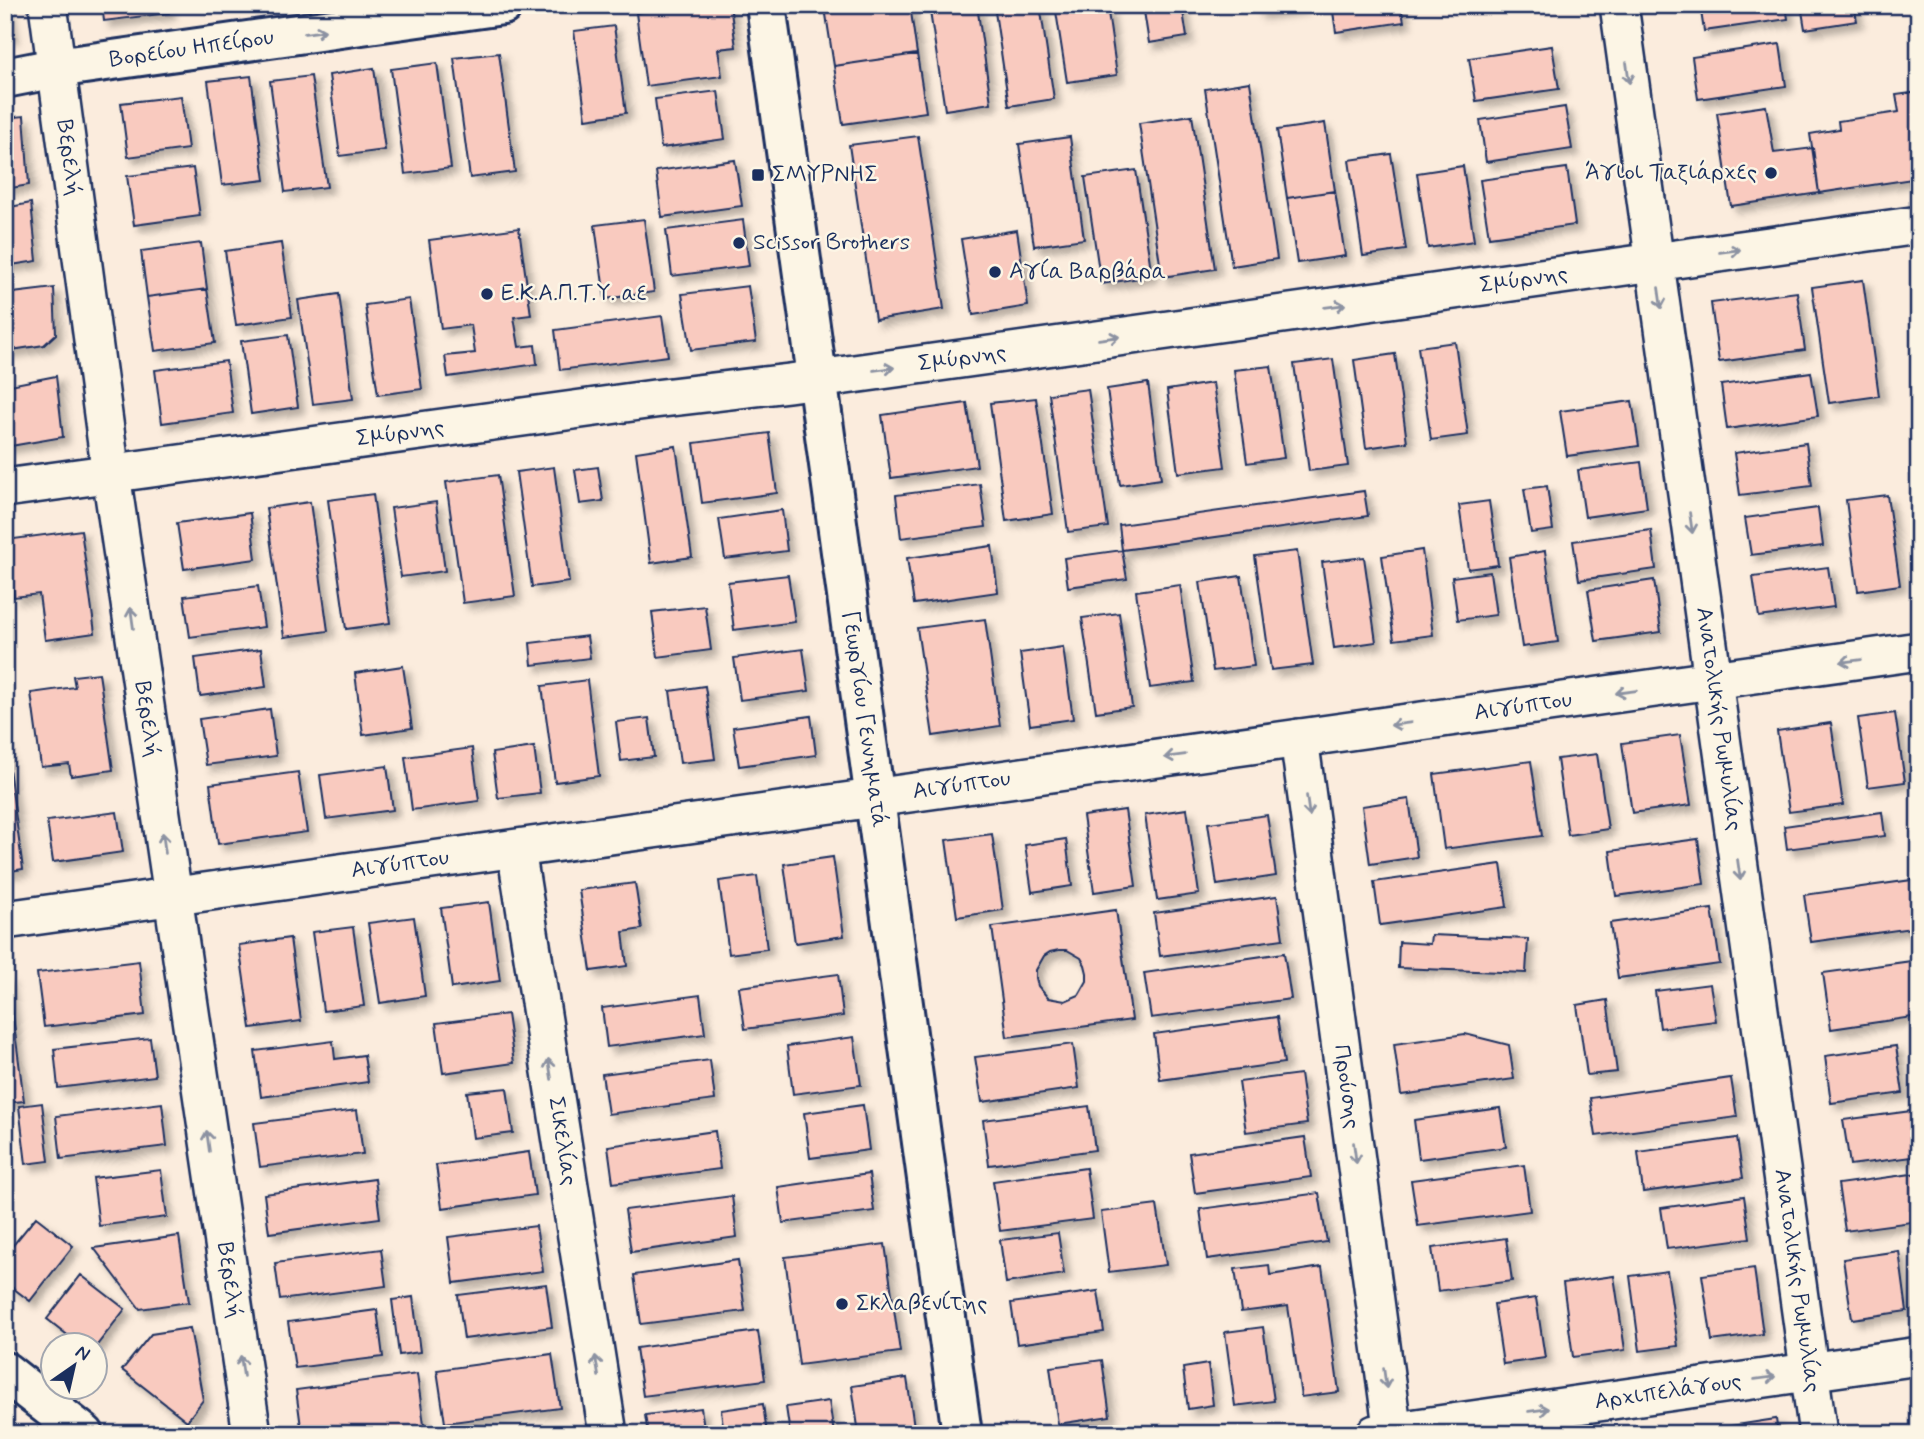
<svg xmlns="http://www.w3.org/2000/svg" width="1924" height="1439" viewBox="0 0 1924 1439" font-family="Mynerve,sans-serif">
<defs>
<filter id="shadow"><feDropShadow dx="6" dy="6" stdDeviation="3.5" flood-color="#0004"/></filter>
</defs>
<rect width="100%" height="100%" fill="#fbecdd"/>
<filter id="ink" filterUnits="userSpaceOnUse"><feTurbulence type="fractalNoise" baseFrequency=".0143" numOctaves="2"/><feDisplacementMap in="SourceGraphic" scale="14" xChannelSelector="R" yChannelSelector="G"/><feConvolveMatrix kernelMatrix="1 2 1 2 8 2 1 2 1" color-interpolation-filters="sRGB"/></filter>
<g filter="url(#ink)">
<!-- building -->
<path fill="#f9cabf" stroke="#1b2f5e" stroke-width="2" fill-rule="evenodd" filter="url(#shadow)" d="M5 5H8L12 36 5 37Z
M102 5H168L169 13 104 21Z
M695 5H730L736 47 718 49 722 76 646 86 636 13Z
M844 5H910L917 54 834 66 825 8Z
M929 5H977L991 103 945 110Z
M994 5H1040L1054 99 1009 106Z
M1055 5H1107L1117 75 1067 82Z
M1143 5H1182L1187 37 1149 43Z
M1256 5H1303V7L1258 13Z
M1332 5H1404L1401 6 1404 22 1336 32Z
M1700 5H1786L1788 19 1704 31Z
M1801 5H1854L1857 21 1805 29Z
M614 26 626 113 586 119 574 31Z
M1780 44 1786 86 1698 99 1692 57Z
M1552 46 1559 89 1476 101 1469 58Z
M499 53 515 172 470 178 454 58Z
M917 54 926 112 843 124 834 66Z
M437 63 451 168 405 174 391 69Z
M374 68 385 150 340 156 329 75Z
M251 76 265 180 222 185 208 81Z
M311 76 327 187 285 192 270 81Z
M1250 82 1277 259 1232 266 1205 89Z
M718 91 725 139 661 148 655 99Z
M1919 92V178L1819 193 1810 134 1839 129 1838 121 1899 112 1896 95Z
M181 96 188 149 128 157 121 103Z
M1766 106 1774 153 1813 148 1819 193 1731 206 1717 113Z
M1565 107 1572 149 1486 162 1480 120Z
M1192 115 1215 269 1162 277 1139 123Z
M24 116 29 185 5 189V118Z
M1325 123 1335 191 1287 198 1277 130Z
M918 136 944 309 875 320 849 145Z
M1070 137 1084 239 1034 246 1019 144Z
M1391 154 1406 250 1363 256 1349 160Z
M735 160 742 206 662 217 656 171Z
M1463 166 1474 241 1428 248 1417 173Z
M193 168 200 216 134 225 127 176Z
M1567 168 1575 225 1489 237 1480 180Z
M1136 170 1152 276 1101 284 1085 177Z
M1335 191 1345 256 1297 263 1287 198Z
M31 203 37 261 5 266V208Z
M644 219 654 292 605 299 595 225Z
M743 220 749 266 672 276 666 230Z
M519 228 531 315 514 317 519 347 535 345 537 364 448 377 445 356 475 353 471 325 441 329 429 240Z
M1017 230 1028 306 973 315 961 239Z
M201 243 207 289 147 297 141 251Z
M281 243 292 317 236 325 225 251Z
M1863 280 1879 396 1829 403 1812 287Z
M748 286 756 342 691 350 682 294Z
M54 288 56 334 44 345 5 351V294Z
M207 289 215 343 155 351 147 297Z
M1797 292 1805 350 1719 362 1711 303Z
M339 294 353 399 313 404 298 300Z
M409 299 422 389 378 395 365 305Z
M662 316 668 356 560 370 555 330Z
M288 335 298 407 251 414 241 341Z
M1455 342 1468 435 1431 440 1418 347Z
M1395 354 1407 442 1366 448 1354 360Z
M1333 359 1348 466 1309 471 1294 364Z
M226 361 233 413 162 423 155 370Z
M1271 366 1284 458 1247 463 1234 370Z
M1811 372 1818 416 1727 429 1721 385Z
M56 376 63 437 5 447V386Z
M1148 383 1161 479 1120 485 1107 389Z
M1213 383 1225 467 1178 473 1167 390Z
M1088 389 1108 527 1068 532 1049 394Z
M1036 398 1053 514 1006 521 990 403Z
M1632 401 1639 446 1567 456 1560 411Z
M967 403 977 466 891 478 882 415Z
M769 433 777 493 702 503 694 443Z
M1806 443 1812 486 1740 495 1734 453Z
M676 446 692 557 651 563 636 452Z
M1641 462 1647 508 1585 517 1578 470Z
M554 467 569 582 532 587 516 472Z
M598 467 603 501 580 504 575 470Z
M498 475 515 596 463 603 446 482Z
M980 484 986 527 901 538 896 495Z
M1547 486 1553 530 1531 533 1524 489Z
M1364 491 1368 516 1122 550 1119 525Z
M373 494 390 623 346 629 328 500Z
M1887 495 1900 585 1858 591 1846 500Z
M1919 497V559L1910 498Z
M1489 501 1498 565 1468 569 1459 505Z
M310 502 328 631 284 637 266 508Z
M436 502 445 571 401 577 391 508Z
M1818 508 1823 546 1751 555 1745 518Z
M782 510 787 551 725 559 719 519Z
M250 513 256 559 184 569 177 523Z
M81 530 95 633 45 640 39 594 14 597 6 540Z
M1651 530 1656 569 1579 580 1573 541Z
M992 546 998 592 914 604 907 558Z
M1122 550 1127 579 1068 587 1064 558Z
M1422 550 1433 635 1394 640 1382 556Z
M1297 551 1313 665 1271 670 1255 556Z
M1545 551 1558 642 1522 647 1509 557Z
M1364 557 1376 642 1334 648 1322 562Z
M1828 567 1834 607 1759 617 1753 577Z
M1490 572 1496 615 1458 620 1452 577Z
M788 575 795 622 734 630 728 582Z
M1241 576 1254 666 1213 671 1200 582Z
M1654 580 1661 632 1596 641 1588 590Z
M1180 585 1194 682 1150 688 1136 591Z
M258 586 264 627 190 637 184 596Z
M705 606 711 650 658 657 652 612Z
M1119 613 1132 707 1096 712 1082 618Z
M985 619 1000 726 933 736 917 628Z
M587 636 590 658 532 665 530 643Z
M1063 647 1073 719 1030 725 1020 653Z
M261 649 266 687 200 696 195 658Z
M803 649 809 691 740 700 734 658Z
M403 666 412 728 363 735 355 673Z
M99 673 113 770 71 776 69 764 41 767 31 693 75 687 73 676Z
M587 680 599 776 555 782 542 686Z
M705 686 715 759 680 763 670 691Z
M270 709 276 756 206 765 199 719Z
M1895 713 1905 782 1868 787 1858 718Z
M811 716 816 755 739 766 733 727Z
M649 718 654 757 621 761 616 722Z
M1831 723 1843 805 1789 812 1777 731Z
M1680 735 1691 805 1632 813 1622 743Z
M5 740 23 869 5 872Z
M534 747 540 793 498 798 492 753Z
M472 748 479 801 412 810 405 757Z
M1597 754 1608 829 1568 835 1557 759Z
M1531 761 1542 836 1444 849 1434 774Z
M387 766 393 810 326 819 320 775Z
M298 772 307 832 218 844 210 784Z
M1409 799 1417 857 1370 864 1362 806Z
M1187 809 1199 894 1157 900 1145 815Z
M1125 810 1136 886 1094 892 1083 816Z
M117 812 123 852 53 862 47 821Z
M1882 812 1885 836 1787 849 1784 826Z
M1267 815 1276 876 1217 885 1208 823Z
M992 834 1003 910 957 917 946 840Z
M1066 839 1072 886 1032 892 1025 845Z
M1698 839 1704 884 1616 896 1610 851Z
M833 857 844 936 795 943 784 864Z
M1501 864 1507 907 1380 925 1374 882Z
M757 876 767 949 729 954 719 881Z
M1919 879V927L1811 942 1804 895Z
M635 883 642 929 623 932 627 966 591 971 579 890Z
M1277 896 1283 939 1160 956 1154 913Z
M489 902 500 981 452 988 441 908Z
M1712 909 1720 964 1618 978 1610 923Z
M1116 910 1132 1020 1007 1037 992 927ZM1059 950H1067L1081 958 1085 965 1087 973V981L1079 995 1065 1001 1048 998 1038 986 1036 978V970L1044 956 1050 952Z
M414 917 425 996 380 1003 368 923Z
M353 927 364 1006 323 1011 312 932Z
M1431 935 1528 939 1526 973 1398 968 1399 942 1430 944Z
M290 938 301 1021 251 1028 239 945Z
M1284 953 1291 999 1151 1018 1144 973Z
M1919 960V1016L1831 1029 1823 973Z
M139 961 145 1015 44 1027 37 973Z
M838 974 843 1016 745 1029 739 987Z
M5 978H8L24 1101 5 1103Z
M1710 984 1716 1021 1660 1028 1655 991Z
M700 995 705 1034 607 1047 602 1008Z
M1607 1000 1617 1072 1587 1075 1577 1005Z
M507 1014 514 1063 443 1073 436 1023Z
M1277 1017 1284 1063 1160 1080 1154 1034Z
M1465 1034 1509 1045 1514 1079 1401 1095 1394 1044Z
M854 1037 861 1085 793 1094 787 1046Z
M150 1038 155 1076 58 1088 54 1049Z
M333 1041 335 1059 364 1055 368 1082 261 1097 255 1051Z
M1073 1044 1079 1088 982 1102 975 1057Z
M1896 1046 1903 1093 1831 1103 1825 1056Z
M710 1060 715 1100 608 1114 602 1074Z
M1300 1074 1307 1124 1246 1132 1239 1082Z
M1731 1078 1737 1117 1596 1136 1590 1098Z
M507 1088 513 1133 473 1138 467 1092Z
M42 1103 49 1161 26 1164 19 1106Z
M162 1103 167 1146 61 1159 56 1116Z
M863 1105 869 1150 810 1158 804 1113Z
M1089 1106 1095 1150 989 1165 983 1120Z
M1500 1108 1506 1147 1419 1159 1414 1120Z
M357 1110 363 1154 260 1167 254 1123Z
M1919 1110V1156L1850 1165 1843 1120Z
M715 1131 720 1169 613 1183 608 1146Z
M1305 1137 1311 1177 1195 1193 1189 1153Z
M1737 1138 1743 1178 1643 1192 1638 1152Z
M529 1152 535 1195 442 1208 436 1165Z
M1524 1165 1530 1211 1418 1226 1411 1180Z
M1086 1168 1093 1219 1000 1231 993 1181Z
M161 1170 167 1217 99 1226 93 1178Z
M1919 1173V1221L1845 1231 1838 1184Z
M869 1174 874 1211 783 1223 778 1187Z
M375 1179 380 1218 269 1233 264 1194Z
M1319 1193 1327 1242 1207 1259 1200 1209Z
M732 1196 737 1237 631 1252 625 1210Z
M1744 1196 1750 1238 1667 1249 1661 1208Z
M1157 1205 1166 1265 1109 1272 1101 1212Z
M36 1217 73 1246 30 1301 5 1282V1255Z
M536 1226 543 1271 454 1283 448 1237Z
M1058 1233 1064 1274 1006 1283 1000 1240Z
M179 1236 189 1302 140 1309 94 1248Z
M1506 1238 1512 1281 1438 1291 1432 1248Z
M885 1244 900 1352 799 1365 785 1257Z
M381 1249 386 1286 280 1300 275 1263Z
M1899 1251 1907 1311 1852 1319 1843 1259Z
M738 1260 745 1311 641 1324 634 1275Z
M1269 1265 1270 1275 1322 1267 1339 1392 1301 1397 1288 1306 1241 1312 1235 1269Z
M1754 1268 1763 1334 1712 1341 1702 1275Z
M1667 1271 1678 1346 1640 1351 1630 1276Z
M81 1275 125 1309 94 1349V1344H79L47 1319Z
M1614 1276 1625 1350 1573 1357 1563 1283Z
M546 1284 552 1327 464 1339 458 1295Z
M1098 1291 1104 1332 1017 1344 1011 1303Z
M413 1297 420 1352 399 1355 392 1300Z
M1536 1298 1545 1358 1503 1364 1494 1304Z
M377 1310 383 1357 295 1368 288 1322Z
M1263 1327 1274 1401 1235 1406 1225 1332Z
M190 1328 203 1400 187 1421 122 1370 151 1334Z
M758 1331 765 1380 643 1396 636 1348Z
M552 1354 560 1408 445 1423 437 1370Z
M1102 1360 1110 1416 1058 1424 1050 1367Z
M1208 1364 1213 1405 1188 1409 1183 1368Z
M417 1374 425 1432 422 1434H302L296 1390Z
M907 1378 915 1434H859L852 1386Z
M829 1401 834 1434H790L786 1407Z
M763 1404 767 1434H724L721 1410Z
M701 1408 705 1434H648L645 1415Z
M1776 1419 1778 1434H1731L1730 1426Z"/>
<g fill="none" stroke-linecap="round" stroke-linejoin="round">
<defs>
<g id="street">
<path id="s1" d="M48 5 111 474 252 1434"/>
<path id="s2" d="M1619 5 1818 1434"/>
<path id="s3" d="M5 488 654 399 789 383 1919 225"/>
<path id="s4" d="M1299 738 1393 1434"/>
<path id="s5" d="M516 849 608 1434"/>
<path id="s6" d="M5 920 1919 651"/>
<path id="s7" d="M1375 1434 1919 1356"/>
</g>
<g id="secondary">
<path id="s8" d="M766 5 962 1434"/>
<path id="s9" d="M5 78 56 68 503 5"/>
<path d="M5 1372 84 1434"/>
</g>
</defs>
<!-- street casing -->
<use href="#street" stroke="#1b2f5e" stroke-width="42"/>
<!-- secondary casing -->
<use href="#secondary" stroke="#1b2f5e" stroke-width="44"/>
<!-- street -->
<use href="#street" stroke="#fcf5e5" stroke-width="37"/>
<!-- secondary -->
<use href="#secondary" stroke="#fcf5e5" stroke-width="38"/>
</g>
<!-- one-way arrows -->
<defs><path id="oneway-shaft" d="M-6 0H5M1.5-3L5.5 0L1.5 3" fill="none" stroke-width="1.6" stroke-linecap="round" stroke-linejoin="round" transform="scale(1.75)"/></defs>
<g stroke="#8c92a2">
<use href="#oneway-shaft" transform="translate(315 32) rotate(-8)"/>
<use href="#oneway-shaft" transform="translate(1628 73) rotate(82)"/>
<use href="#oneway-shaft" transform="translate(1730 251) rotate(-8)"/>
<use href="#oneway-shaft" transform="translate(1660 298) rotate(82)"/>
<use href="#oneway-shaft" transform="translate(1335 306) rotate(-8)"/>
<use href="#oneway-shaft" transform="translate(1109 338) rotate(-8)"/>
<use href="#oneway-shaft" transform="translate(884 369) rotate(-8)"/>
<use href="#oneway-shaft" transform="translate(1691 523) rotate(82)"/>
<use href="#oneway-shaft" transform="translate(132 618) rotate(-98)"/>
<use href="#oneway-shaft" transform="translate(1851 661) rotate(172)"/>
<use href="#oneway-shaft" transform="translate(1626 692) rotate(172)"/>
<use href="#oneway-shaft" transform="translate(1401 724) rotate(172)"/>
<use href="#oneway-shaft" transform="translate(1175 756) rotate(172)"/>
<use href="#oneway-shaft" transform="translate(1308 806) rotate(82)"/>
<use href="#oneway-shaft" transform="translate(164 843) rotate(-98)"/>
<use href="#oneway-shaft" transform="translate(1739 870) rotate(82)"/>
<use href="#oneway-shaft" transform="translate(550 1069) rotate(-99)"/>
<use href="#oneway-shaft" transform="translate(208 1141) rotate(-98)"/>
<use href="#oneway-shaft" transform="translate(1355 1153) rotate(82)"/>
<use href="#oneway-shaft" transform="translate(242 1366) rotate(-98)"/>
<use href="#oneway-shaft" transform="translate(597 1366) rotate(-99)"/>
<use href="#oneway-shaft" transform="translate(1385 1378) rotate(82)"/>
<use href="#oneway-shaft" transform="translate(1765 1378) rotate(-8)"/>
<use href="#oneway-shaft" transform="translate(1539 1410) rotate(-8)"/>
</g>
</g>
<!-- markers -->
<g fill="#1b2f5e" stroke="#fcf5e5" stroke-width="2.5">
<circle cx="1771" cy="173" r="7"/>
<rect x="751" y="168" width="14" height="14" rx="3.5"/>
<circle cx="739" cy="243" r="7"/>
<circle cx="995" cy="272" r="7"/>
<circle cx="487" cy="294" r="7"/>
<circle cx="842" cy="1304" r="7"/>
</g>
<g text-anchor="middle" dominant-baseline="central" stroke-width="5" stroke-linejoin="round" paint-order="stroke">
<!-- street labels -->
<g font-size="23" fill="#1b2f5e" stroke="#fcf5e5">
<text stroke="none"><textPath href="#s9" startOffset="189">Βορείου Ηπείρου</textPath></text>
<text stroke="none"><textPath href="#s1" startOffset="154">Βερελή</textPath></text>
<text stroke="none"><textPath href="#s3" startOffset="1533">Σμύρνης</textPath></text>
<text stroke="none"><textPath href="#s3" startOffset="966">Σμύρνης</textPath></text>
<text stroke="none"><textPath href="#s3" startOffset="399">Σμύρνης</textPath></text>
<text stroke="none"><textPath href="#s6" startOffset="1533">Αιγύπτου</textPath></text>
<text stroke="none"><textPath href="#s1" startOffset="721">Βερελή</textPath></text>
<text stroke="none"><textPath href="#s8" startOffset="721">Γεωργίου Γεννηματά</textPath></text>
<text stroke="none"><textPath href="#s2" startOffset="721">Ανατολικής Ρωμυλίας</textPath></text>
<text stroke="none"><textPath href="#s6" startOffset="966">Αιγύπτου</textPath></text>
<text stroke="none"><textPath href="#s6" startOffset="399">Αιγύπτου</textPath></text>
<text stroke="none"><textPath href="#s4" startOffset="352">Προύσης</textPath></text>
<text stroke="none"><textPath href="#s5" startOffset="296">Σικελίας</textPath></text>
<text stroke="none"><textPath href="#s1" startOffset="1288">Βερελή</textPath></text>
<text stroke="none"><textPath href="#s2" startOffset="1288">Ανατολικής Ρωμυλίας</textPath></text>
<text stroke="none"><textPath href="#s7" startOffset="296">Αρχιπελάγους</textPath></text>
</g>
<!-- poi labels -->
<g font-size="23" fill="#1b2f5e" stroke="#fcf5e5" text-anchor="start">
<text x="1757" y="173" text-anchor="end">Άγιοι Ταξιάρχες</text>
<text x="772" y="175">ΣΜΥΡΝΗΣ</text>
<text x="753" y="243">Scissor Brothers</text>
<text x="1009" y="272">Αγία Βαρβάρα</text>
<text x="501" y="294">Ε.Κ.Α.Π.Τ.Υ. αε</text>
<text x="856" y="1304">Σκλαβενίτης</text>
</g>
</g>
<!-- margin -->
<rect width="1924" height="1439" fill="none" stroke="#fcf5e5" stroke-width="28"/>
<rect x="14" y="14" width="1896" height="1411" fill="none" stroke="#1b2f5e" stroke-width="2.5" filter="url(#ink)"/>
<!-- north arrow -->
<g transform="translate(74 1366) rotate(34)"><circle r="33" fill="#fcf5e5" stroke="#a2a6af" stroke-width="2"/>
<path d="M0-5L12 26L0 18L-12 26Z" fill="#1b2f5e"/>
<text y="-10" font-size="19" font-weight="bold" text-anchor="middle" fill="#1b2f5e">N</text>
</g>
</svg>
